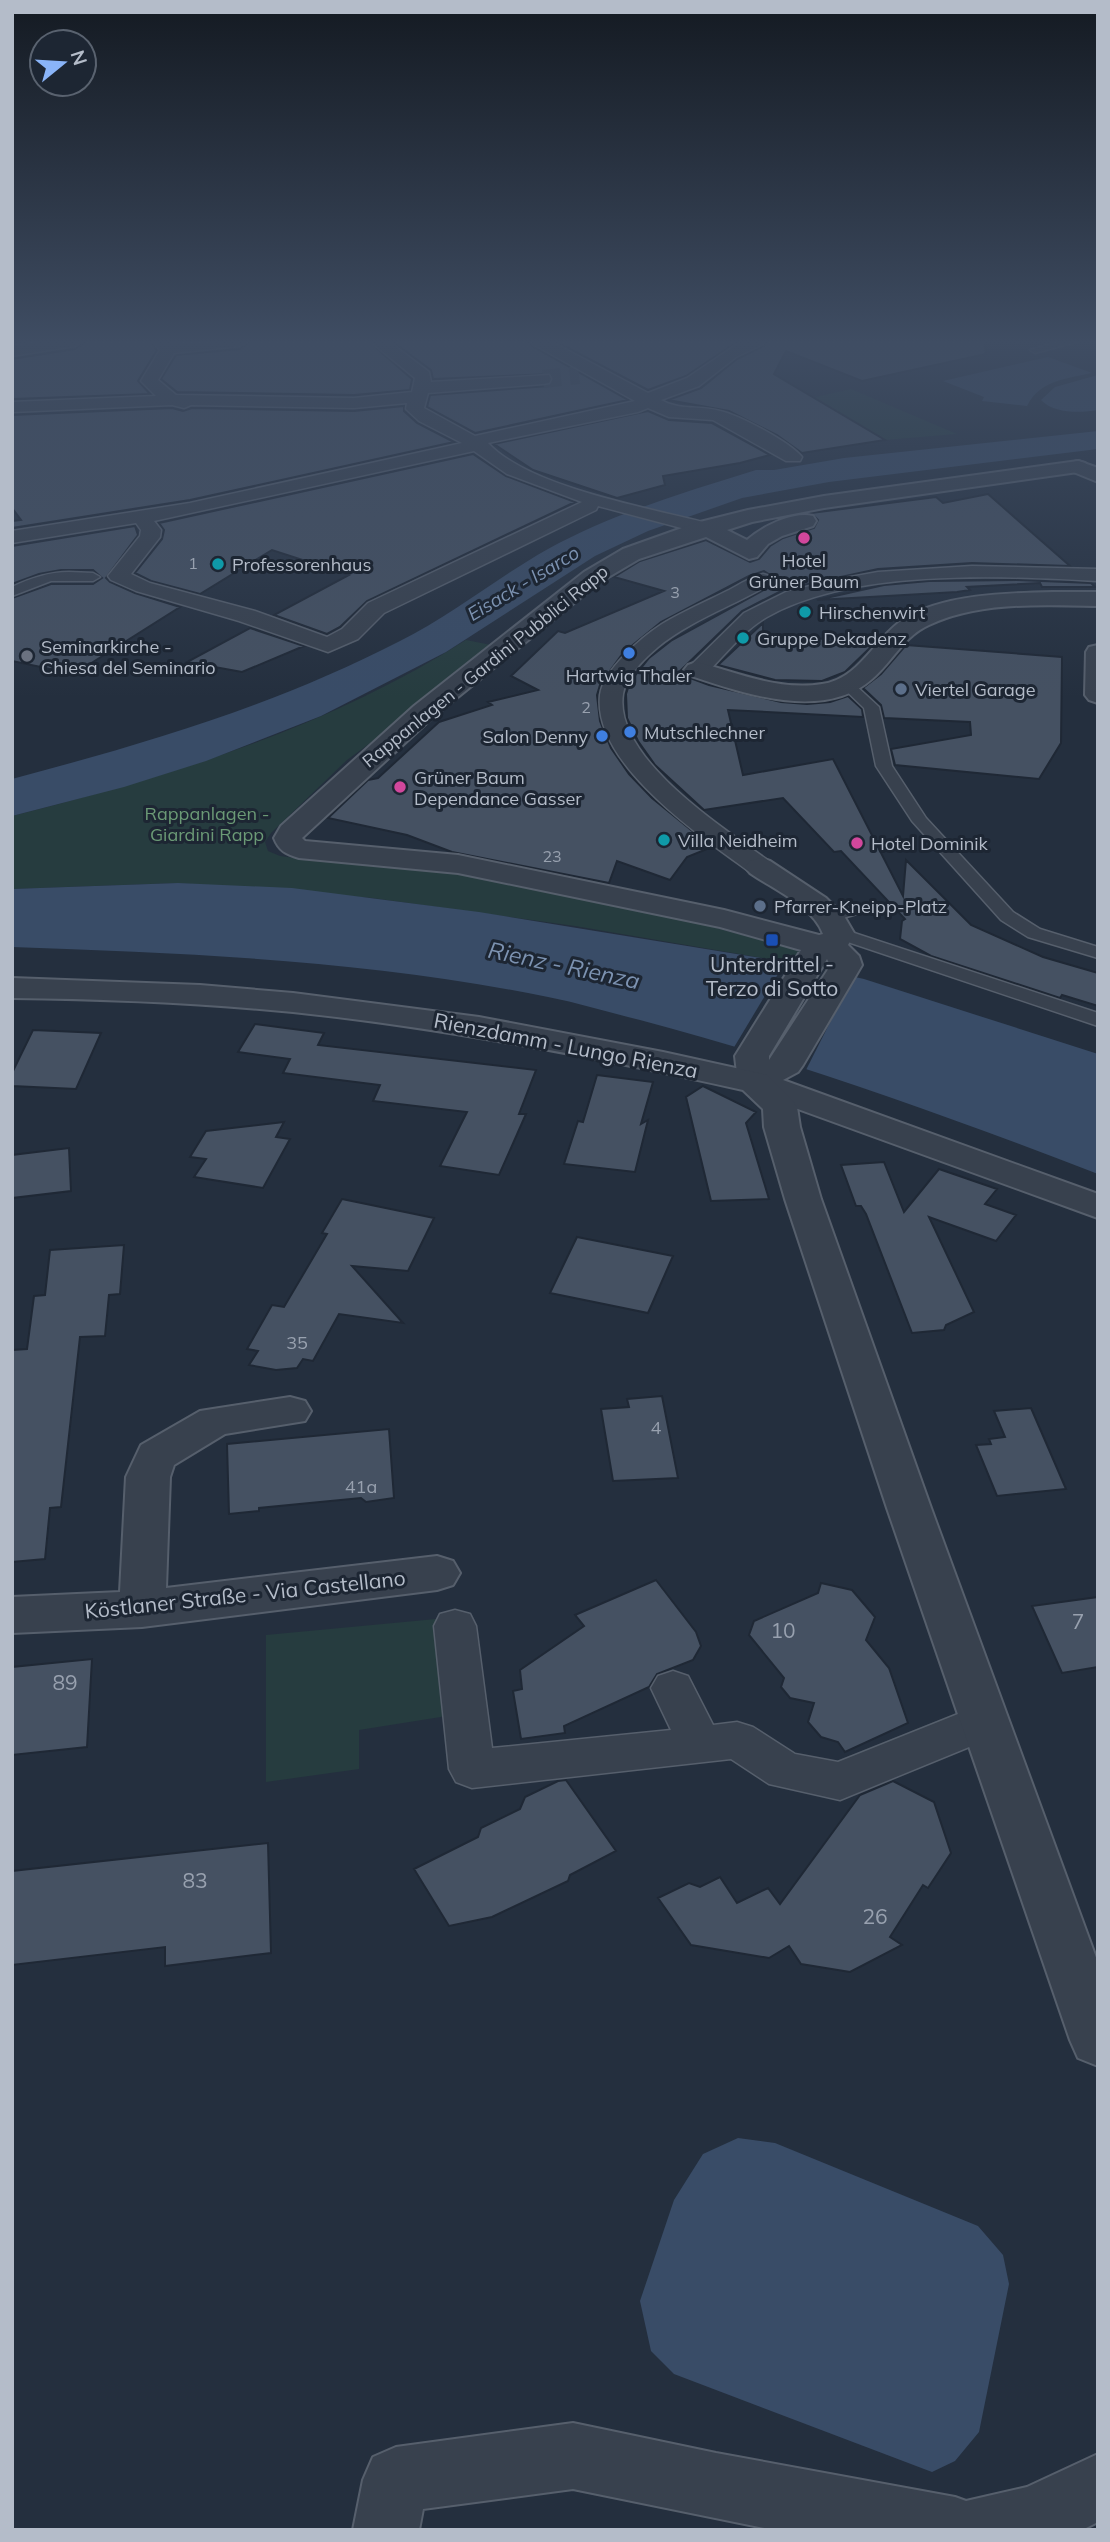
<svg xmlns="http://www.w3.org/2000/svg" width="1110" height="2542" viewBox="0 0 1110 2542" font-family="Mulish,sans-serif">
<rect width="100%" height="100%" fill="#242f3e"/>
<!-- green -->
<path fill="#263c3f" d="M851 389 957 434 885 440 868 430 763 409Z
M466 640 501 647 347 760 271 833 265 842 268 851 280 856 326 862 450 873 672 916 804 952 797 964 575 926 372 898 178 883 12 889V816C170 776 328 728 466 640Z
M436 1619 447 1716 359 1730V1769L266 1782V1635Z"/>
<!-- water -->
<path fill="#394c67" d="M1048 357 1092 373C1066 379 1040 380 1027 406L982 401 984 397 943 381Z
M1098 375V410C1081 413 1054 414 1041 400L1055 387Z
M1098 431V449L829 482 742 498 648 531 595 556 446 652 321 716 206 761 124 787 12 816V779C147 743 276 705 400 641 452 615 498 577 548 549 613 513 686 492 756 470H774L844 458Z
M178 883 292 888 479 912 797 964 864 979 1098 1054V1174C947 1116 796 1061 640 1020 610 1013 579 1003 548 997 372 961 191 953 12 947V889Z
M738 2138 775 2143 978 2226 1003 2255 1009 2284 979 2432 955 2461 932 2472 674 2374 651 2351 640 2301 674 2200 703 2154Z"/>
<!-- pier -->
<path fill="#242f3e" d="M787 959 855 973 806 1070 733 1049Z"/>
<!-- building -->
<path fill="#455162" stroke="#1f2835" stroke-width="2" d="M86 341H150L157 350 138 381 150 394 12 399V359L75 349Z
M250 341H368L412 379 410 390 354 395 177 392 161 379 176 355 240 349Z
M392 341H528L532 346 628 400 475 433 427 407 430 395 549 386 553 380 551 374 433 379 431 370Z
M555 341H738L686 376 648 390Z
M768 341H984L986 354 862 381 786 351 774 374 885 440 802 453 777 435 729 411 668 400 701 388 737 359 764 346Z
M404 406V411L417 423 454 442 190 500 12 528V521L21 520 12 508V415L172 408 183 411 192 408 354 411Z
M648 411 669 420 712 423 770 455 740 463 663 476 665 485 617 498 533 470 494 444Z
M473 454 506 476 575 502 367 601 340 627 327 634 274 615 349 575 272 550 200 594 151 581 135 573 162 539 164 530 159 523Z
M988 494 1070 566 972 563 878 569 785 589 742 611 681 670 687 677 709 685 781 702 807 704 830 702 848 696 862 709 863 717 728 710 743 775 833 759 903 896 906 860 971 925 1043 957 1098 973V1006L1062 995 1060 998 931 956 900 939 902 921 905 919 841 851 834 852 783 798 704 810 655 765 638 741 627 718 626 694 630 682 649 658 672 640 771 586 775 578 764 571 749 576 661 622 623 653 600 685 597 695 600 721 611 748 629 774 652 798 712 847 687 857 670 880 617 861 609 883 452 852 407 835 328 818 368 780 378 778 439 722 492 705 488 702 538 690 511 676 558 631 565 633 664 591 614 577 640 561 706 540 750 562 759 559 770 546 783 538 814 528 818 520 811 513 936 497 943 503Z
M135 526 138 535 106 578 110 582 135 593 180 607 74 674 12 661V598L51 584H93L102 578 93 570H61L39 574 12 584V546Z
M1017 580 1091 583 1095 587H1042L1040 583 967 587 970 590 957 592 817 600 884 585 929 581Z
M763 623V634L875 643 845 672 822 681 775 680 718 665Z
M250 628 304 646 242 672 187 662Z
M906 645 1062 657 1061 743 1039 779 895 765 891 749 971 735 970 722 884 718 881 705 863 688 881 674Z
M255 1024 324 1033 318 1045 536 1070 519 1114H526L499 1175 440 1166 467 1112 373 1101 380 1085 283 1073 290 1059 238 1052Z
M33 1030 101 1033 76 1089 12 1086V1073Z
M597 1075 653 1082 641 1124 648 1120 635 1172 564 1164 578 1121 583 1122Z
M703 1086 756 1112 746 1123 769 1199 711 1201 686 1097Z
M284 1122 276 1137 290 1139 263 1188 194 1177 206 1159 190 1157 206 1131Z
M69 1148 71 1191 12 1198V1155Z
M884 1162 904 1212 939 1169 997 1189 985 1204 1016 1215 996 1241 929 1217 974 1312 946 1325 944 1330 912 1333 866 1214 861 1206H856L841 1165Z
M342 1199 434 1218 408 1271 352 1266 403 1323 339 1314 313 1361 303 1359 297 1368 276 1370 249 1365 258 1351 247 1349 272 1305 284 1307 327 1234 322 1233Z
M577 1237 673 1256 648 1313 550 1293Z
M124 1245 120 1294 109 1295 105 1336 80 1337 61 1507 50 1508 45 1559 12 1562V1350L27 1349 34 1296 45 1295 50 1250Z
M662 1396 678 1478 613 1481 601 1409 629 1407 627 1399Z
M1031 1408 1066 1489 997 1496 976 1445 991 1444 989 1439 1005 1437 994 1411Z
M389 1429 394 1498 366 1502 361 1498 259 1508V1511L229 1514 227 1444Z
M656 1580 696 1632 701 1646 693 1660 657 1674 649 1687 564 1726 565 1733 521 1739 513 1691 522 1689 520 1670 584 1626 575 1615Z
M821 1583 852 1590 875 1617 866 1640 889 1668 908 1723 845 1752 838 1742 821 1737 808 1722 814 1703 790 1698 781 1687 784 1678 749 1635 754 1621 818 1593Z
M1098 1597V1667L1062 1673 1032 1606Z
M92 1659 87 1747 12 1755V1667Z
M566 1780 616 1851 570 1875 568 1881 492 1917 449 1926 414 1869 478 1837 481 1828 520 1809 525 1797 558 1781Z
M893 1781 934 1802 951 1853 928 1888 923 1885 890 1937 902 1945 850 1972 801 1964 789 1946 769 1958 691 1945 658 1898 689 1883 700 1887 720 1877 737 1903 768 1888 780 1904 860 1795Z
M268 1843 271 1953 165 1966V1947L12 1965V1871Z"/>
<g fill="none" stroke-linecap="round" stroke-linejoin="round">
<!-- pedestrian-tunnel -->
<path stroke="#3a4453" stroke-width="18" stroke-dasharray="18 9" stroke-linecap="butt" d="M543 379 579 375"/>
<defs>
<path id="service" d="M1062 341H1079L1035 353 1030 350Z
M69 572 93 573 100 577 93 581H51L12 596V587C31 578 49 572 69 572Z
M847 681 852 682 879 707 892 766 926 818 1013 912 1040 929 1098 947V958L1028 937 1001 920 912 821 876 766 864 708 840 685Z
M854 904 860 905 863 909 860 913 830 922 821 917 824 913Z
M839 928 1098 1013V1026L833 937 830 933Z"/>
<path id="pedestrian" d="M47 341H83L75 346 12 356V346Z
M152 341H169L172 344 248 341 240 346 174 353 158 380 176 395 354 398 412 392 415 378 370 341H388L429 372 431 382 549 375 551 379 549 383 543 384 428 393 424 408 475 436 635 401 533 344 531 341H550L648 393 687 378 742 341H765L763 344 736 357 699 386 661 400C680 411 700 405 720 411 739 415 790 442 802 457L800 461H786L713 420 669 417 648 408 638 412 488 443C530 488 650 508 711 524L714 528 711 532 704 534 598 506 596 510 384 613 358 639 328 652 239 621 136 591 111 580 108 576 140 536 141 530 136 523 12 543V531L190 503 462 443 419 421 406 409 407 403 354 408 191 405 184 408 172 405 12 412V402L156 396 141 381 160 350ZM474 451 507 474 582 502 368 603 342 629 327 637 255 611 150 583 131 574 160 537 161 530 154 521Z
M972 566 1098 569V581C1001 576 853 568 767 617 743 631 725 655 705 675H689L686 670 744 613 786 592 834 580 878 572Z
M763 574 770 576 773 580 770 584C733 606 691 620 658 647 645 658 626 676 623 694 613 758 725 829 769 861L773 867 769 873 760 875 751 873C702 837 592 764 600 695 603 670 642 637 662 624 684 611 707 601 729 590 740 584 751 577 763 574Z
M455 1610 470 1614 476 1626 492 1748 671 1730 651 1688 658 1676 673 1671 688 1676 713 1725 737 1722 753 1727 795 1754 838 1762 958 1714 974 1719 980 1732 974 1745 840 1800 769 1784 731 1759 472 1788 456 1782 449 1769 434 1626 440 1614Z"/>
<path id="minor" d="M1078 461 1085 463 1088 467 1085 471 824 508 752 522 727 530 747 540C762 527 792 511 813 516L816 521 813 526 782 536 768 544 757 557 749 559 706 537 639 559 600 582 432 718 302 838 305 841 458 855 724 910 819 935 823 934C813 906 773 889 750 873L745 867 750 861 760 858 770 861 826 898 844 916 854 933 848 945 859 956 862 965 803 1065 798 1072 783 1080 1098 1194V1218L743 1089 738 1082 735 1056 801 950 720 927 458 873 299 858C286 854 279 851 274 838L281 826 414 706 584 572 623 549 696 523 748 510 824 496ZM827 959 830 965 827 971 769 1060V1056Z
M1055 592H1098V606C1044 605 979 601 929 625 904 636 892 662 872 679 823 722 742 693 688 675L684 670 688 665 697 662C738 673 779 691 822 684 860 679 874 638 904 619 943 594 1010 593 1055 592Z
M290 1397 305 1401 311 1411 305 1421 225 1434 174 1465 170 1477 166 1588 437 1556 453 1561 460 1573 453 1585 437 1590 142 1627 12 1633V1597L120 1592 126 1477 141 1445 200 1411Z
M573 2423 716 2453 955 2497 966 2501 1027 2487 1098 2454V2522L1082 2530H774L573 2489 423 2509 419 2530H353L363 2480 373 2457 396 2447Z"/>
<path id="tertiary" d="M1078 461 1098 468V482L1071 471 1068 467 1071 463Z
M1098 645V703L1089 700 1085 695 1086 652 1089 647Z
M12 978 200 985 293 993 479 1017 663 1052 767 1075 792 1100 797 1107 800 1127 821 1199 931 1508 1098 1963V2066L1078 2058 1070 2040 887 1508 785 1199 764 1127 763 1109 743 1090C595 1057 445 1028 293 1012 200 1003 106 999 12 998Z"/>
</defs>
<!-- service casing -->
<use href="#service" stroke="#565f6c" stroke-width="3"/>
<!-- pedestrian casing -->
<use href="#pedestrian" stroke="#565f6c" stroke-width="3"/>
<!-- minor casing -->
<use href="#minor" stroke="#565f6c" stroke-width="4"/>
<!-- tertiary casing -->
<use href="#tertiary" stroke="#565f6c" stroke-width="4"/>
<!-- service -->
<use href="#service" fill="#38414e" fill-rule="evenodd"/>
<!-- pedestrian -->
<use href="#pedestrian" fill="#38414e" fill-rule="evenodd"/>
<!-- minor -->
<use href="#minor" fill="#38414e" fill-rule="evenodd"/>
<!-- tertiary -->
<use href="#tertiary" fill="#38414e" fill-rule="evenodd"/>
</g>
<!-- sky -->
<linearGradient id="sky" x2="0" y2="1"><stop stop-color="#141a22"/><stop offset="0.49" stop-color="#3f4d63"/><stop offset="1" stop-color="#3f4d63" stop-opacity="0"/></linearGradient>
<rect width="1110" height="697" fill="url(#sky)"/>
<!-- markers -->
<g fill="#d1479c" stroke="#1d2633" stroke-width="2.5">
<circle cx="804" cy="538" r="7"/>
<circle cx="400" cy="787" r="7"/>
<circle cx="857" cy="843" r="7"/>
</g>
<g fill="#0f9aa8" stroke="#1d2633" stroke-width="2.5">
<circle cx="218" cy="564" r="7"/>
<circle cx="805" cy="612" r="7"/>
<circle cx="743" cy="638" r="7"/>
<circle cx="664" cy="840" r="7"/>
</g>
<g fill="#3f7fe0" stroke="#1d2633" stroke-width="2.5">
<circle cx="629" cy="653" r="7"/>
<circle cx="630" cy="732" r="7"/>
<circle cx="602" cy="736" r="7"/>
</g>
<circle fill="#6b7280" stroke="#1d2633" stroke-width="2.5" cx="27" cy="656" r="7"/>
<g fill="#5c6f8a" stroke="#1d2633" stroke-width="2.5">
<circle cx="901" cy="689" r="7"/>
<circle cx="760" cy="906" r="7"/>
</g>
<rect fill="#1a4fb4" stroke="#1d2633" stroke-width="2.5" x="765" y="933" width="14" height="14" rx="3.5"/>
<g text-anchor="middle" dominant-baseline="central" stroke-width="6" stroke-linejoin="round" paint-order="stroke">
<!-- far-number labels -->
<g font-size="16" fill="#98a1af">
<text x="193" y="563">1</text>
<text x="675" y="592">3</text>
<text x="586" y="707">2</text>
<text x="552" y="856">23</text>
</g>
<!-- far-poi labels -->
<g font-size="18" fill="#b4bcc9" stroke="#1d2633" text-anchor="start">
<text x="804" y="560" text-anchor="middle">Hotel<tspan x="804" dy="21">Grüner Baum</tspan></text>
<text x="232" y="564">Professorenhaus</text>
<text x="819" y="612">Hirschenwirt</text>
<text x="757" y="638">Gruppe Dekadenz</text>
<text x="41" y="646">Seminarkirche -<tspan x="41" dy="21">Chiesa del Seminario</tspan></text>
<text x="629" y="675" text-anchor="middle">Hartwig Thaler</text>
<text x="915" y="689">Viertel Garage</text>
<text x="644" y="732">Mutschlechner</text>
<text x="588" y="736" text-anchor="end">Salon Denny</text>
<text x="414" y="777">Grüner Baum<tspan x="414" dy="21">Dependance Gasser</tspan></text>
<text x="678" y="840">Villa Neidheim</text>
<text x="871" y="843">Hotel Dominik</text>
<text x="774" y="906">Pfarrer-Kneipp-Platz</text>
</g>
<!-- far-street labels -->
<g font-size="18" fill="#b4bcc9" stroke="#1d2633">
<text transform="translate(485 666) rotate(-39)">Rappanlagen - Gardini Pubblici Rapp</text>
</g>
<!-- far-park labels -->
<g font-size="18" fill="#6b9a76" stroke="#1d2633">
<text x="207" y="813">Rappanlagen -<tspan x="207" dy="21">Giardini Rapp</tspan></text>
</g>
<!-- number labels -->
<g font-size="18" fill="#98a1af">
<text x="297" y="1342">35</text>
<text x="656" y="1427">4</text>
<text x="361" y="1486">41a</text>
</g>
<!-- far-water labels -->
<g font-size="19" font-style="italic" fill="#7c92b1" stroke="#1d2633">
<text transform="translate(523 583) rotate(-31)">Eisack - Isarco</text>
</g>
<!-- poi labels -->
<g font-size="21" fill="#b4bcc9" stroke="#1d2633">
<text x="772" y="964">Unterdrittel -<tspan x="772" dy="24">Terzo di Sotto</tspan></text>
</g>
<!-- street labels -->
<g font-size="21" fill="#b4bcc9" stroke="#1d2633">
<text transform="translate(566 1045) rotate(11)">Rienzdamm - Lungo Rienza</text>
<text transform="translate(245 1594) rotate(-6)">Köstlaner Straße - Via Castellano</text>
</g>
<!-- near-number labels -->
<g font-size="21" fill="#98a1af">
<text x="1078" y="1621">7</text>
<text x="783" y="1630">10</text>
<text x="65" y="1682">89</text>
<text x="195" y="1880">83</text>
<text x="875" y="1916">26</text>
</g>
<!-- water labels -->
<g font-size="23" font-style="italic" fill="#7c92b1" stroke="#1d2633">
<text transform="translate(564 965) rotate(12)">Rienz - Rienza</text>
</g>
</g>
<!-- border -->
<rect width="1110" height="2542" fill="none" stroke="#b4bcc9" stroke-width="28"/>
<!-- north arrow -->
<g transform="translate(63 63) rotate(72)"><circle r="33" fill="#1d2633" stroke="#59626f" stroke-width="2"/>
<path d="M0-5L12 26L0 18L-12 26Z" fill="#8ab4f8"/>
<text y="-10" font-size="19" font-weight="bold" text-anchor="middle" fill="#b4bcc9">N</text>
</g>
</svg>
